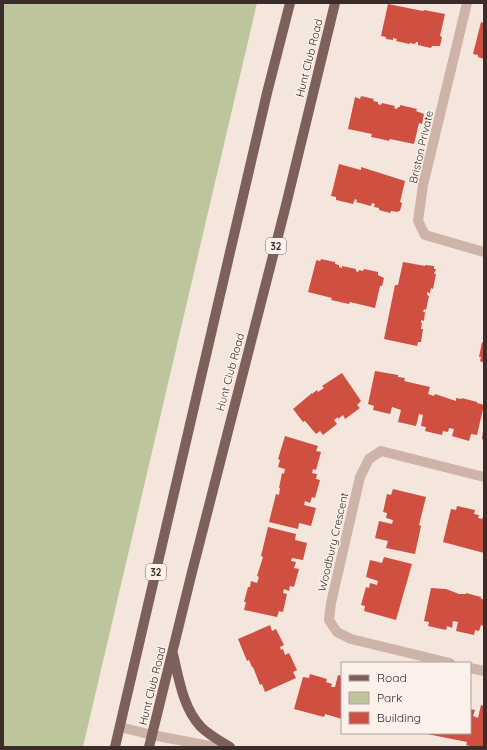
<svg xmlns="http://www.w3.org/2000/svg" width="487" height="750" viewBox="0 0 487 750" font-family="Quicksand,sans-serif">
<rect width="100%" height="100%" fill="#f4e6dd"/>
<!-- green -->
<path fill="#bdc59c" d="M3 3H257L83 747H3Z"/>
<!-- building -->
<path fill="#cf4f41" d="M388 4 423 11 424 10 445 14 440 36 442 37 440 46H432L431 48 418 45V42H416L415 44 410 43 409 44 396 41 397 39 393 38V40L386 39V37L381 36Z
M481 22 484 23V59L478 57V55L473 54Z
M361 96 374 99 373 101 378 102V104L381 105 382 103 395 106 394 108 397 109 398 107H400V105L417 109 416 111 424 114 422 124 419 123 414 144 390 139 389 141 381 139 371 137 372 134 348 129 355 97 360 99Z
M339 164 361 170V167L405 181 400 202 402 203 400 211H398V212L391 211 390 213 379 210V208L374 207 375 204 372 203 371 206 356 202 357 200 355 199 353 204 336 200V197L331 196Z
M321 259 335 262V264L339 265V267L342 268V266L356 269V271L358 272 359 270 363 271 364 269 378 272V275L384 278 382 286H380L375 308 350 302 349 304 331 300 332 298 308 292 316 261 317 262 316 260 320 261Z
M403 262 425 266V265L434 266V269H436L434 274H436L433 289 431 288 430 293 427 292V295L429 296 426 310 424 309 423 312H425L424 321 421 320V323H422L421 329H423L421 342H418L417 346 384 339 395 285H398Z
M482 342 484 343V363L480 361 481 357H479Z
M375 371 398 375V377L405 378 404 381 430 387 428 394 434 396 435 394 456 401V398L462 399V398L477 402V403L484 405 477 435 471 434 469 441 452 436 454 429 449 428 448 432 443 431 442 435 433 433 425 431 426 427 421 426 423 415 419 414 416 426 398 422 401 410 392 407 390 414 373 410 374 406 368 404Z
M342 373 361 401 357 405 360 408 345 419 343 415 338 419V417L334 420 337 424 323 435 320 431 316 434 305 421 303 422 293 409 312 393V394L317 390 318 392 324 388 322 386Z
M483 430H484V440L482 439Z
M285 436 318 446 316 451 321 452 316 470 313 469 312 473 317 474 316 479 320 480 315 498 312 497 310 503 305 501 304 505 316 508 311 526 299 523 298 529 269 522 276 494 279 495 280 488H279L282 473 284 474 285 469 278 467 280 460 278 459Z
M393 489 426 497 419 525 421 526 415 554 386 548 388 541 375 538 379 521 392 524 393 520 386 518 387 513 383 512 387 494 391 495Z
M457 506 475 510 474 514 479 515 478 518 482 519 484 515V553L443 542 451 509 456 510Z
M268 527 296 534 295 540 307 543 303 560 292 558 291 561 296 562 294 568 299 569 294 587 290 586 289 591 284 589 283 593 287 594 283 612 279 611 277 617 244 610 246 602H244L248 587H250L251 581 257 583 259 577 257 576 263 557 261 556Z
M384 557 412 564 396 620 364 611 365 606 361 605 366 587 369 588 370 583 377 585 378 581 366 577 370 560 382 563Z
M431 588 446 589 459 594H466V593L481 597V599H484V626L481 625 479 631 475 630 474 635 456 631 458 622 453 621 452 628 447 626 446 630 428 626 429 622 424 621Z
M270 625 272 631 276 629 284 645 280 647 281 650 283 649 285 655 289 653 297 670 293 672 296 678 265 692 262 684 260 685 253 667H252L249 660 247 661 238 639Z
M310 674 327 679 326 682 332 684 331 687H335L338 675 342 676V719L325 714 324 717 294 709 303 677 309 678Z
M481 705 484 706V747H474L466 745 467 742 427 734 470 733V709L475 710 473 716 478 718Z"/>
<g fill="none" stroke-linecap="round" stroke-linejoin="round">
<!-- minor -->
<path stroke="#ceb4a8" stroke-width="10" d="M467 3 423 185 418 221 425 235 484 252
M450 663 351 639 337 632 329 620 331 603 360 477 369 459 381 451 484 477
M470 668 484 671
M120 727 152 735 215 747"/>
<!-- major -->
<path stroke="#7d6059" stroke-width="10" d="M173 654C179 679 183 708 201 727 209 735 220 741 230 747
M115 747 267 93 290 3
M149 747 192 572 286 205 335 3"/>
</g>
<g text-anchor="middle" dominant-baseline="central" stroke-width="3" stroke-linejoin="round" paint-order="stroke">
<!-- shield labels -->
<g fill="#fbf1ea" stroke="#746763" stroke-width="1">
<rect x="266" y="238" width="20" height="16" rx="3"/>
<rect x="146" y="564" width="20" height="16" rx="3"/>
</g>
<g font-size="10" font-weight="bold" fill="#3a2c29">
<text x="276" y="246">32</text>
<text x="156" y="572">32</text>
</g>
<!-- street labels -->
<g font-size="11" fill="#3a2c29" stroke="#fbf1ea">
<text transform="translate(309 58) rotate(-76)">Hunt Club Road</text>
<text transform="translate(421 147) rotate(-77)">Briston Private</text>
<text transform="translate(230 372) rotate(-75)">Hunt Club Road</text>
<text transform="translate(333 542) rotate(-77)">Woodbury Crescent</text>
<text transform="translate(152 686) rotate(-76)">Hunt Club Road</text>
</g>
</g>
<!-- border -->
<rect width="487" height="750" fill="none" stroke="#3a2c29" stroke-width="8"/>
<!-- legend -->
<rect x="341" y="662" width="130" height="72" fill="#fbf1ea" stroke="#aea29d"/>
<rect x="349" y="675" width="20" height="6" fill="#7d6059" stroke="#aea29d"/>
<text x="377" y="682" font-size="12" fill="#3a2c29">Road</text>
<rect x="349" y="692" width="20" height="12" fill="#bdc59c" stroke="#aea29d"/>
<text x="377" y="702" font-size="12" fill="#3a2c29">Park</text>
<rect x="349" y="712" width="20" height="12" fill="#cf4f41" stroke="#aea29d"/>
<text x="377" y="722" font-size="12" fill="#3a2c29">Building</text>
</svg>
